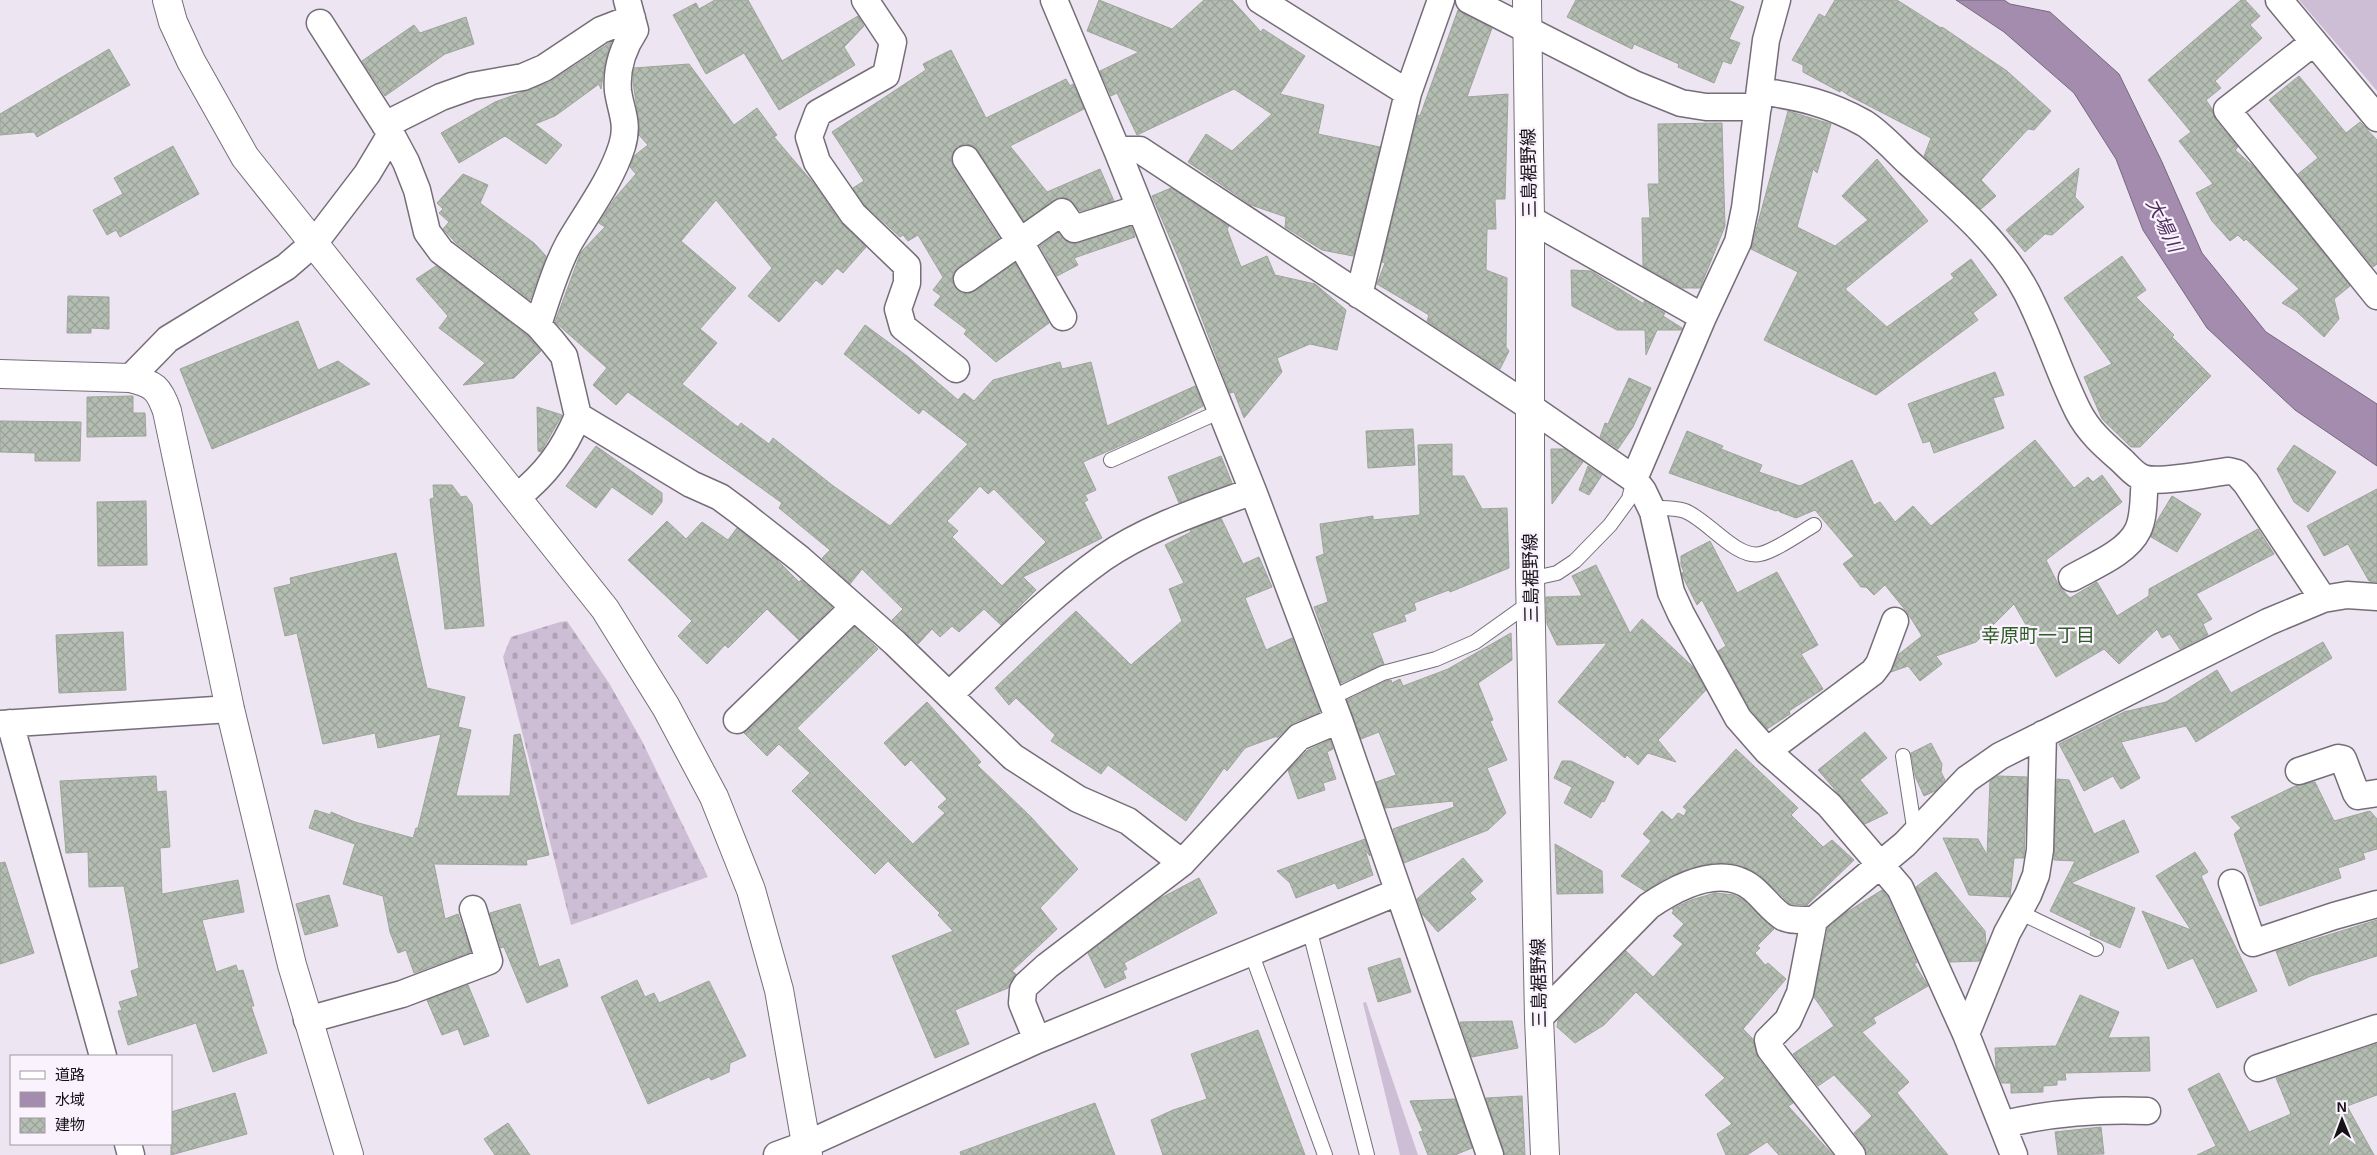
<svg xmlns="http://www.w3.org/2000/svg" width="2377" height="1155" viewBox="0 0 2377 1155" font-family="Arial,'Noto Sans JP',sans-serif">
<defs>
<pattern id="cemetery-stones" width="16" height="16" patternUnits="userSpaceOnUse" patternTransform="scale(1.25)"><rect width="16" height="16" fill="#cebed5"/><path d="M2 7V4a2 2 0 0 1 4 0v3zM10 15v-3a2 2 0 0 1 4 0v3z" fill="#b0a2b6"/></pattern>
<pattern id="building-cross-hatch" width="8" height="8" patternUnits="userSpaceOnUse" patternTransform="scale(1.25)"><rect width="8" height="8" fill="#b4bdb2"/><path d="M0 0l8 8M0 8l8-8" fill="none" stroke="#9aa198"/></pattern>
</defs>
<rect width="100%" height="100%" fill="#ede5f1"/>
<!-- grass -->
<path fill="#cebed5" d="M2299 0H2377V91Z
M1366 1002 1418 1155H1400L1363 1003Z"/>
<!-- cemetery -->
<path fill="url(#cemetery-stones)" d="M567 621 609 683 642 741 708 877 571 925 503 657 511 637 560 622Z"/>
<!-- water -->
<path fill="#a38cae" stroke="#786780" d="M1956 0H2004L2010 4 2050 12 2119 74 2162 162 2202 253 2266 332 2377 404V466L2295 410 2207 328 2143 230 2116 159 2074 93 2004 32Z"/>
<!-- building -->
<path fill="url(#building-cross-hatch)" stroke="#9da59b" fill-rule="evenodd" d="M715 0H748L782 61 858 16 864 26 844 47 855 65 779 110 744 53 706 74 673 15 696 3 699 9Z
M1099 0 1172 29 1204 0H1232L1261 32 1263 29 1305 56 1280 94 1324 105 1318 134 1380 147 1353 256 1322 250 1285 227 1286 217 1251 205 1188 162 1206 134 1232 151 1272 114 1234 89 1137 135 1117 93 1111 96 1100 71 1139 52 1087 31Z
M1576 0H1728L1744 7 1729 39 1740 43 1731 64 1723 61 1714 83 1678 67 1679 64 1634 44 1632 49 1567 17Z
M1835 0H1897L1941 28 1942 27 2007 71 2051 111 2034 130 2028 129 1981 180 1996 196 1981 209 1924 156 1931 138 1848 95 1841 90 1840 92 1803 72V65L1792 60 1819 14 1825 17Z
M2241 0H2245L2260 16 2250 25 2262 38 2215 81 2221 88 2206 100 2212 109 2215 119 2238 147 2235 150 2254 167 2350 286 2334 299 2339 319 2324 337 2296 311 2282 303 2299 289 2246 239 2244 241 2238 235 2230 241 2212 221 2196 193 2213 184 2179 141 2191 132 2148 80Z
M1458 10 1492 28 1467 97 1508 94 1505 199H1495L1496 229H1487L1486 270 1507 278 1506 347 1509 351 1500 369 1427 321 1429 315 1377 284 1385 263 1382 262 1418 115 1420 116Z
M466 17 474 44 445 54 385 96 362 61 414 25 420 33Z
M611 42 605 63 601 89 599 84 555 116 535 124 562 145 546 164 505 136 459 163 441 133 495 102 550 82Z
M109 49 130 85 37 137 34 132 0 135V114Z
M951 50 986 118 1066 79 1070 86 1073 84 1084 109 1010 146 1047 192 1100 169 1114 201 1080 211 1069 199 1060 197 1024 221 978 150 972 145 965 144 958 146 953 152 951 159 953 167 999 238 958 267 953 273 952 280 955 287 961 293 968 294 975 291 1015 263 1049 323 996 362 964 334 967 330 934 305 941 296 933 290 943 277 918 235 908 241 903 235 900 237 864 204 853 188 864 181 832 132 926 70 923 64Z
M689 64 734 125 757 108 777 135 774 137 815 185 841 223 866 247 843 273 837 268 822 285 816 280 779 322 748 296 772 268 716 200 681 241 736 288 700 329 717 343 682 384 738 427 741 423 769 444 773 438 832 485 890 526 968 444 923 409 919 414 844 354 865 325 907 356 958 400 964 393 974 401 993 380 1060 362 1062 369 1091 362 1107 426 1195 386 1203 406 1166 426 1083 462 1096 490 1085 495 1088 500 1084 502 1102 538 1023 577 1036 590 1001 625 984 609 959 632 952 626 940 637 932 629 918 644 892 620 903 609 862 569 850 584 822 558 830 550 779 508 782 503 628 392 616 405 593 385 607 368 555 322 581 252 605 227 599 223 615 198 636 174 630 167 634 156 648 145 639 135V122L633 82 634 68ZM980 486 988 494 994 489 1046 542 1002 586 952 537 958 531 947 521Z
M2299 76 2346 133 2360 122 2377 140V264L2373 267 2298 174 2318 158 2269 100Z
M1788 111 1831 124 1817 173 1813 169 1797 227 1835 246 1868 220 1842 196 1877 159 1928 221 1845 289 1887 327 1954 278 1951 274 1971 259 1997 295 1973 313 1978 320 1876 395 1764 340 1798 272 1751 249Z
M1722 123 1725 226 1700 288H1682L1643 266 1642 218H1650L1648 184H1659L1658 124Z
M173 146 199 194 120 237 116 230 107 235 93 210 123 194 114 178Z
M2079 168 2075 197 2084 207 2052 235 2045 234 2025 252 2006 230Z
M463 174 488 185 480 203 534 243 546 256 530 300 456 243 443 229 449 222 439 213 443 209 437 203Z
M1171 188 1229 226 1227 229 1241 267 1267 256 1275 275 1315 284 1346 310 1337 350 1310 344 1277 358 1282 372 1244 418 1234 392 1230 393 1182 266 1152 196Z
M1131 226 1135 237 1074 258 1078 265 1057 276 1040 246 1058 233 1069 243H1078Z
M2122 256 2146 290 2136 297 2174 335 2172 337 2211 376 2140 447H2131L2102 419 2084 377 2112 364 2064 298Z
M436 266 528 336 541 351 514 378 463 385 485 363 439 328 448 316 416 279Z
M1571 270 1591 271 1644 304V301L1665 313 1663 316 1682 328 1681 330H1657L1646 355 1645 330H1617L1572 306Z
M68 296 109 297V329L91 328V333H67Z
M298 321 318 370 338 361 370 384 212 449 180 369Z
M1995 372 2004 395 1993 398 2004 428 1934 453 1930 441 1923 443 1908 404Z
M1629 378 1651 388 1633 427 1618 449 1600 437 1605 423 1608 424Z
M133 396V413H145L146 436 87 437V397Z
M537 407 562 415 541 452 538 451Z
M0 421 81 422 80 461H35V453L0 452Z
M1413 429 1415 465 1368 468 1366 431Z
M1687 431 1723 446 1721 449 1762 465 1759 472 1800 486 1852 460 1874 505 1880 502 1895 522 1913 506 1931 526 2035 440 2074 488 2088 477 2093 482 2102 475 2122 502 2046 560 2059 586 2070 598 2097 582 2117 616 2149 596V589L2258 529 2274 554 2196 594 2212 619 2203 624 2208 635 2180 649 2170 634 2162 638 2157 629 2119 664 2104 649 2056 677 2014 604 1976 642 1936 656 1942 664 1920 681 1908 666 1891 672 1899 654 1922 636 1907 612 1885 585 1874 595 1866 587H1861L1843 564 1854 556 1815 510 1796 518 1780 512 1778 510 1776 511 1669 473Z
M1452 444V476H1464L1482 509 1507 508 1509 568 1450 592 1449 590 1414 603 1416 610 1404 615 1406 621 1372 633 1384 664 1341 683 1314 607 1328 602 1316 557 1324 554 1320 524 1373 516V520L1420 515 1418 445Z
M2294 445 2336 472 2308 512 2294 502 2277 469Z
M596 446 662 493V502L652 515 612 487 596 508 566 486Z
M1551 449H1565L1583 462 1552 504Z
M1221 456 1232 483 1179 503 1168 477Z
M1588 466 1602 475 1589 495 1579 490Z
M433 485H452L461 497 466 496 472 504 484 626 445 629 430 499 434 498Z
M2377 489V582L2369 581 2348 544 2324 556 2307 526Z
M2172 496 2201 514 2177 552 2151 537 2157 521Z
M146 501 147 565 98 566 97 502Z
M1221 518 1243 564 1259 557 1272 587 1245 598 1266 650 1292 638 1320 712 1293 723 1277 738V736L1245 748 1227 771 1224 768 1186 821 1108 765 1101 774 1051 741 1055 735 1016 698 1009 705 995 688 1076 611 1131 665 1182 621 1169 589 1184 583 1165 545 1191 532 1190 530Z
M667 521 686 539 702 522 728 540 737 528 776 559 799 582 801 580 832 607 799 640 767 609 728 648 725 645 707 664 678 636 692 621 628 560Z
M1710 541 1737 593 1777 572 1818 645 1801 654 1823 689 1789 711 1790 714 1767 729 1750 709 1718 651 1726 646 1702 600 1697 605 1683 577 1682 573 1684 572 1681 565V556Z
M396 553 427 688 465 697 458 727 471 730 456 796H510L514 735 520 734 549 855 526 860 527 865 434 864 445 919 458 914 471 952 414 973 406 950 398 953 390 932 383 896 343 884 355 844 309 828 315 810 331 815V812L355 822 413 838 416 828H418L441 734 378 748 375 733 323 744 297 633 285 636 274 588 291 584 290 578Z
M1596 565 1630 633 1642 619 1693 667 1706 690 1658 740 1676 762 1648 753 1638 765 1627 755 1625 758 1558 702 1607 643 1557 645 1547 624 1546 597 1582 596 1572 576Z
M855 627 878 649 797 728 913 844 945 813 938 807 947 799 911 760 905 766 884 743 927 702 981 762 977 765 1031 817 1078 869 1040 908 1057 929 1012 971 1016 974 1008 988 955 1010 969 1044 935 1058 892 956 953 931 938 915 940 913 888 861 875 874 792 791 810 773 779 744 767 756 744 733Z
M123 632 126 690 59 693 56 635Z
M1511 633 1512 660 1478 683 1493 720 1490 721 1507 760 1487 768 1506 813 1488 830 1404 863 1393 829 1454 807 1453 801 1385 808 1376 782 1396 775 1379 732 1361 739 1347 700 1386 681 1391 680 1392 683 1400 679 1403 686 1448 669Z
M2323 642 2332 658 2196 742 2186 726 2121 742 2140 778 2121 789 2113 776 2084 791 2059 744 2124 712 2166 702 2217 670 2231 693Z
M1865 732 1887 758 1860 780 1888 813 1865 824 1818 770Z
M1330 740 1333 749 1327 752 1336 779 1323 783 1325 790 1298 799 1288 770 1308 750Z
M1931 743 1942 764 1941 772 1945 780 1935 791 1924 796 1915 776 1911 753Z
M1736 749 1798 808 1791 815 1823 847 1832 840 1854 860 1807 905 1790 904 1760 875 1747 868 1730 863H1713L1694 867 1666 878 1645 891 1621 876 1651 841 1643 834 1662 811 1672 820 1678 813 1684 816 1687 810 1683 807Z
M1562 761H1571L1614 782 1604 802 1602 801 1591 818 1564 803 1572 787 1554 778Z
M156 776 157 792 166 791 170 847 160 848 162 894 238 880 244 912 202 920 216 972 236 965 238 971 243 970 254 1006H251L267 1053 213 1072 196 1023 128 1045 118 1011 122 1010 119 1002 138 996 131 971 139 968 124 886 89 887 88 852 66 853 60 781Z
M1998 776 2027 777 2024 858H2014L2010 897 1969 895 1943 838 1978 839 1987 855 1990 781Z
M2057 779 2069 780 2094 834 2124 820 2139 852 2071 883 2135 908 2120 948 2090 935 2091 931 2050 911 2075 861 2054 860Z
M2315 782 2334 821 2370 811 2377 819V849L2363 853 2365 859 2338 868 2341 878 2260 906 2234 834 2241 828 2231 817 2295 786Z
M1365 839 1370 856 1365 850 1373 875 1338 889 1335 883 1296 898 1290 883 1277 871Z
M1555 844 1602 871 1603 893 1557 894Z
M2195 852 2208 872 2201 876 2257 991 2217 1008 2193 958 2168 969 2142 911 2191 930 2156 876Z
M1463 858 1483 881 1470 893 1476 899 1438 932 1423 915 1417 899Z
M5 862 34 953 0 964V863Z
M1936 872 1985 931 1986 945 1980 961 1950 962 1916 887Z
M1199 878 1217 913 1124 963 1127 969 1123 971 1126 978 1105 988 1088 953 1159 899Z
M1882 890 1887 896 1917 963H1914L1928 986 1873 1018 1876 1023 1862 1032 1909 1082 1897 1093 1948 1155H1867L1864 1146 1854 1133 1872 1116 1834 1075 1818 1086 1793 1054 1834 1026 1814 997 1828 928 1844 914Z
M1715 893 1734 895 1743 900 1774 929 1757 946 1760 948 1755 953 1765 965 1768 963 1786 979 1743 1029 1753 1039 1758 1058 1793 1103 1788 1106 1833 1155H1779L1767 1142 1747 1155H1726L1717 1134 1732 1124 1705 1095 1725 1078 1636 992 1604 1025 1575 1043 1557 1027 1558 1020 1626 951 1653 977 1683 944 1673 936 1684 924 1672 913 1674 910 1672 909 1691 900Z
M329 895 338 926 305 935 296 904Z
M520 904 539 967 559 959 568 986 527 1003 504 947 501 948 490 913Z
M2377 920V956L2311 976 2289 986 2276 951Z
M1400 958 1411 992 1378 1002 1368 968Z
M637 980 645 997 654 993 659 1003 709 981 746 1056 730 1063 729 1072 711 1080 709 1077 648 1104 601 997Z
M468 985 489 1036 464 1045 458 1029 442 1035 427 1000Z
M2080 995 2119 1012 2108 1038 2149 1037 2150 1071 2065 1073 2066 1080H2057V1085L2043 1086V1092L2011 1093V1083H2002L1996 1069 1995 1048 2056 1046Z
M1512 1021 1518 1048 1472 1057 1460 1022Z
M1258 1030 1305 1155H1163L1151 1120 1173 1110 1207 1099 1191 1054Z
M2377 1044V1095L2347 1106 2374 1155H2197L2216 1146 2188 1089 2219 1073 2249 1132 2291 1114 2276 1078Z
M235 1093 247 1134 171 1155V1112Z
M1522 1096 1525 1155H1505L1486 1098Z
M1455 1099 1472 1148 1455 1155H1428L1419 1132 1423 1131 1410 1101Z
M1095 1103 1115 1155H961L960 1152Z
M508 1123 530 1155H495L484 1139Z
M2101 1127 2104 1154 2058 1155 2055 1132Z"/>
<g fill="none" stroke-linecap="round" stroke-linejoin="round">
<defs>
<path id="service" d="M1111 460 1221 411
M1651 508C1662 508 1675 507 1685 511 1708 520 1736 559 1760 554 1775 551 1800 533 1814 525
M1530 579 1557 573 1575 561 1610 525 1629 499 1634 479
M1331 698 1383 673 1436 659 1475 642 1531 602
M1903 756 1914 827 1917 831
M2019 912 2096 949
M1309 928 1367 1155
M1251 952 1325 1155"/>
<path id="minor" d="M865 0 893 42 886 75 818 113 809 137 817 162 853 214 907 266V283L898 309 903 327 956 369
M1054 0 1117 150 1253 491 1339 720 1490 1155
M1260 0 1408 93
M1469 0 1634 84 1681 103 1706 107H1758
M1777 0 1766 40 1745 208 1738 242 1703 317 1634 479 1643 491 1653 512 1671 592 1681 614 1738 718 1767 751 1829 805 1900 888 1966 1034 2014 1155
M2279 0 2377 118
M2314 42 2227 110 2377 296
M1760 91C1800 97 1828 103 1864 123 1880 133 1895 150 1909 163 1952 202 2000 241 2027 293 2047 332 2059 373 2078 411 2088 431 2104 445 2120 459 2127 465 2134 475 2143 478 2158 484 2211 473 2229 471L2237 473 2246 483 2323 599
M385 125 441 97 472 86 523 77 544 68 601 30 632 18
M391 134 406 162 417 190 427 232 441 251 538 325 552 341 564 356 578 416 691 484 720 497 739 511 800 559 895 643 1013 757 1078 799 1128 821 1182 863
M1117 150H1140L1530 407 1634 479
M966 159 1020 242 1063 317
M1530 219 1703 317
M967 279 1062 212 1074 229 1140 208
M1359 295 1408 93 1441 0
M538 325C547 298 555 269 569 243 587 212 611 181 622 146 629 123 621 112 618 91 616 68 623 48 635 30L627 0
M130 378 168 339 286 267 315 242 367 174 391 134 320 23
M517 497C546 474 563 451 578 416
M2072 578C2093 566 2127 553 2138 530 2145 515 2143 495 2145 479
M949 695C999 648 1047 598 1103 558 1148 527 1202 510 1253 491
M737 720 854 607
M10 723 103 1056
M0 724 230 709
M1767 751 1873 672 1879 664 1895 621
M2299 771 2338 758 2343 759 2356 793 2358 796 2377 793
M2232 883 2253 943 2334 916 2377 904
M1539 1018 1649 906C1677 887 1721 864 1752 888 1763 897 1772 910 1783 917 1791 921 1805 920 1814 920
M307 1020 402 994 489 961 473 909
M1966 1034 2007 933 2028 895 2036 875 2040 850 2043 734
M1037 1040 1022 1003 1023 990 1026 985 1047 966 1182 863 1299 737 1339 720
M2258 1068 2377 1028
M2004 1124C2051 1113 2099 1109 2147 1111
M128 1144 131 1155
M777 1155 807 1144 1037 1040 1398 892
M1852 1155 1770 1049 1768 1040 1788 1020 1800 993 1814 920 1905 844 1967 779 2000 756 2268 622 2323 599 2347 595 2377 597"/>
<path id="tertiary" d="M167 0 173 22 191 61 245 157 605 609 666 707 714 797 751 890 779 990 808 1155
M0 374 130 378C154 384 159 388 167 411L230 709 292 965 349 1155"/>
<path id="primary" d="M1527 0 1530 219V579L1539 1018 1545 1155"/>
</defs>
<!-- service casing -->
<use href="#service" stroke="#756e78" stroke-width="16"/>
<!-- minor casing -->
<use href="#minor" stroke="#756e78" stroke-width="29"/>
<!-- tertiary casing -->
<use href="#tertiary" stroke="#756e78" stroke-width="30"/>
<!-- primary casing -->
<use href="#primary" stroke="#756e78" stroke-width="30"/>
<!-- service -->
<use href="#service" stroke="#fff" stroke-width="14"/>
<!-- minor -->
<use href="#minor" stroke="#fff" stroke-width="26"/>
<!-- tertiary -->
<use href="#tertiary" stroke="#fff" stroke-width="28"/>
<!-- primary -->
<use href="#primary" stroke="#fff" stroke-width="28"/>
</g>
<g text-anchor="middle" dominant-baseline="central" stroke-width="4.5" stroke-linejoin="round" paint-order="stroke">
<!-- street labels -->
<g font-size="18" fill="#151216" stroke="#faf3fe">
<text transform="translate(1529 173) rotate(-91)">三島裾野線</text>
<text transform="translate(1531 578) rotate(-91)">三島裾野線</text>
<text transform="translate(1539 983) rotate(-91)">三島裾野線</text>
</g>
<!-- water labels -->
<g font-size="19" font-style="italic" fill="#51305f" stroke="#faf3fe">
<text transform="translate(2164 225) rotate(64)">大場川</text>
</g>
<!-- neighbourhood labels -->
<g font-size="19" fill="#2e5e26" stroke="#faf3fe">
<text x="2038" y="635">幸原町一丁目</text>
</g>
</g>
<!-- legend -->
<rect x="10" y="1055" width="162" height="90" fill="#faf3fe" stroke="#9e99a1"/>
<rect x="20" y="1071" width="25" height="8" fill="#ffffff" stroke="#9e99a1"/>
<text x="55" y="1080" font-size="15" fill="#151216">道路</text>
<rect x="20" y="1092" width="25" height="15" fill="#a38cae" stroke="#9e99a1"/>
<text x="55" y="1105" font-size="15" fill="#151216">水域</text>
<rect x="20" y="1118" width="25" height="15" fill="url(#building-cross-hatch)" stroke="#9e99a1"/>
<text x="55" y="1130" font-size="15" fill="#151216">建物</text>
<!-- north arrow -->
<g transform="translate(2342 1120) rotate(359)" stroke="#faf3fe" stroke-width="4" paint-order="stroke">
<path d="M0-4L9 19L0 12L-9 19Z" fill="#151216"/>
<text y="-8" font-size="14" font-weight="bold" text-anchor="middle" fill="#151216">N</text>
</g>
</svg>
